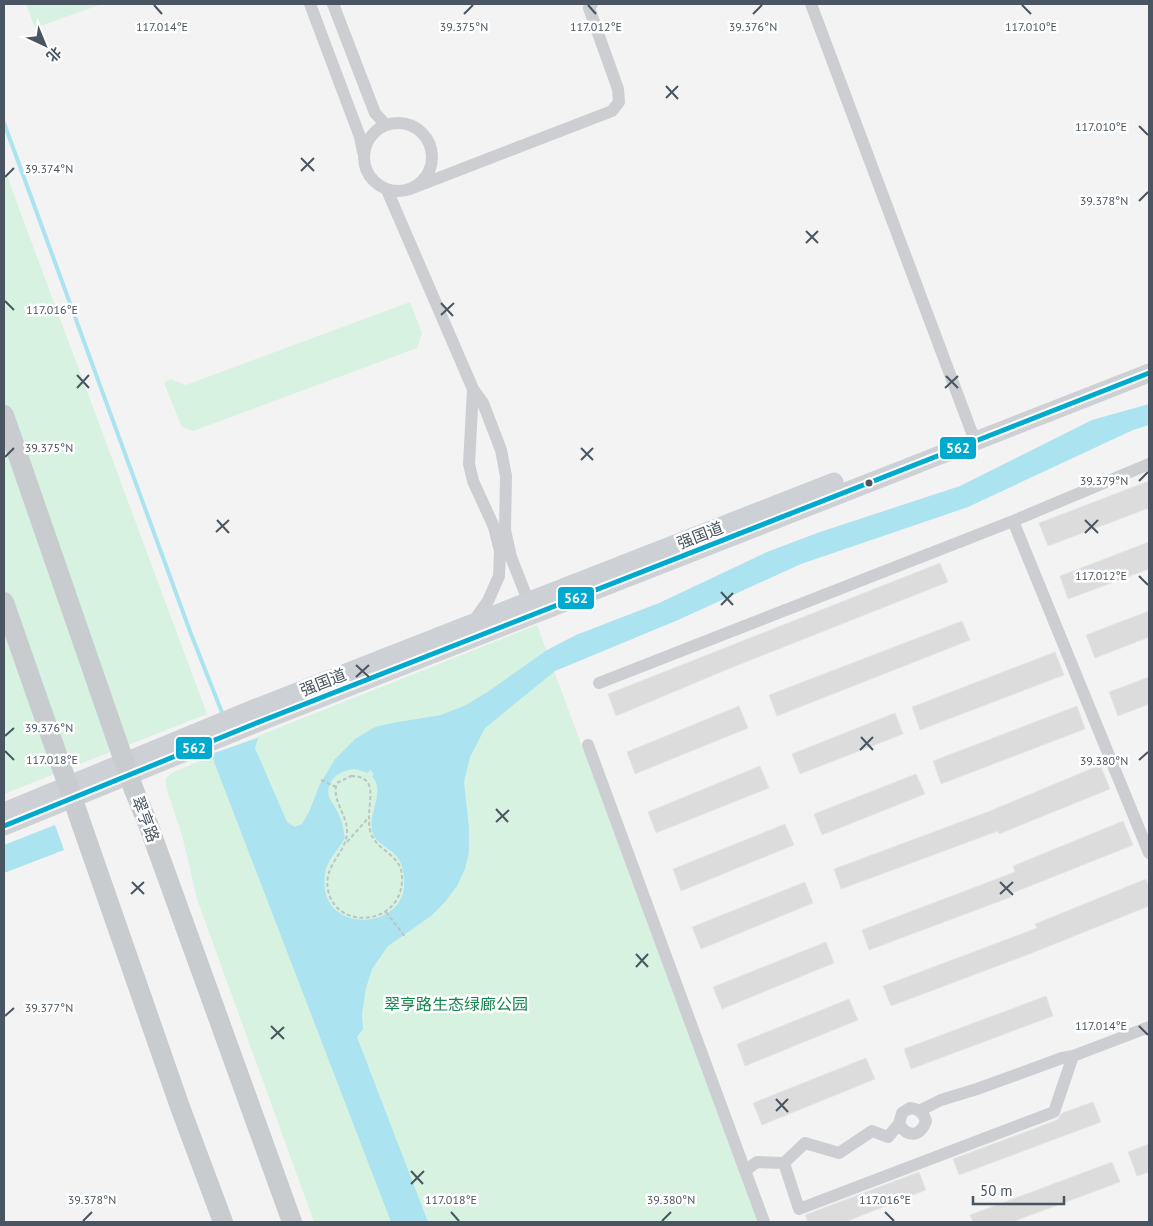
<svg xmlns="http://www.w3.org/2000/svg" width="1153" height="1226" viewBox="0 0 1153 1226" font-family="'PT Sans','Noto Sans SC',sans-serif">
<rect width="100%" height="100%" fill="#f3f3f3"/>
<!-- green -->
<path fill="#d7f2e1" d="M26 4H102L35 28Z
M4 168 207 714 4 794Z
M410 302 422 333 417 348 193 431 182 427 164 383 170 379 186 385Z
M537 625 758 1222H314L197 899 182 835 166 787V778L173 772 268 732Z"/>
<!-- water -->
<path fill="#abe3f1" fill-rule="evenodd" d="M1149 404V425L1133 430 968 507 801 564 678 620 555 671 485 728 470 757 464 782 469 828V852L465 869 457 886 445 902 431 916 388 946 372 969 366 988 362 1014 363 1029 357 1037 428 1222H391L211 754 258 738 255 748 287 822 295 827 302 824 309 812 320 784 335 759 355 739 375 727 392 723 441 715 466 705 489 691 547 650 576 635 659 603 767 552 820 532 960 486 1092 420ZM355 769 368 773 370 770 374 774 372 776C386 792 368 812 372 831 375 844 390 847 398 858 402 864 404 873 404 880 409 931 316 937 325 874 326 861 339 849 345 838 343 828 342 819 337 811 335 806 331 802 329 797 325 780 340 770 355 769Z
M55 825 64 850 4 873V845Z"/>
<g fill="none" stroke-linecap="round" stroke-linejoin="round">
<!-- stream -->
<path stroke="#abe3f1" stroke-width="4" d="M4 123 191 634 223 715"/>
</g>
<!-- building -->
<path fill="#dcdcdd" stroke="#e4e5e6" d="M1149 481V508L1048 546 1039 523Z
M1149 542V569L1068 599 1060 576Z
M940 563 948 582 728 669 616 716 608 694Z
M1149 611V637L1095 658 1086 635Z
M962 621 970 640 777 716 769 695Z
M1055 652 1064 675 920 730 912 707Z
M1149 677V704L1118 716 1109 692Z
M739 706 748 728 635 774 627 752Z
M1077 706 1085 729 941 784 933 761Z
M895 713 903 734 800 774 792 754Z
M1100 765 1110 789 999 834 998 831 841 889 834 869 990 811Z
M760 766 769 788 656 833 648 812Z
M916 774 925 794 822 835 814 814Z
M1123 821 1133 845 1010 894 1011 897 869 950 862 930 1015 872 1013 866Z
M785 824 794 845 681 891 673 869Z
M1146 879 1149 887V906L1032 953 891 1006 883 986 1037 928 1035 924Z
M805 882 813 903 701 949 692 927Z
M826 942 834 963 722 1009 713 987Z
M1046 996 1053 1016 911 1069 904 1049Z
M849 999 858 1020 745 1066 737 1044Z
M866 1058 875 1079 762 1125 753 1103Z
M1093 1102 1101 1122 959 1175 953 1159 1057 1120 1062 1113Z
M1149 1144V1172L1137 1176 1128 1152Z
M1112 1162 1120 1182 1012 1222H973L970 1215Z
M919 1172 926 1190 845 1222H808L805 1215Z"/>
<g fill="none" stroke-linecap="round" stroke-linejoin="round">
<!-- path -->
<path stroke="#bac6c3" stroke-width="2" stroke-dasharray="4 2.5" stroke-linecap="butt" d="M351 776C378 776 369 799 369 816 369 823 369 832 373 838 383 854 403 856 402 880 401 926 336 931 328 890 323 863 348 853 347 830 347 815 331 799 337 783Z
M321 780 336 787
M347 842 369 817
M386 912 406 938"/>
<!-- street -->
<path stroke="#ccced1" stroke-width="12" d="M310 4 360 137 363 152
M333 4 375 113 386 125
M811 4 975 441
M364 157a34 34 0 1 1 68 0a34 34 0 1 1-68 0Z
M410 189 612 111 619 102 618 89 589 8 592 4
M387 190 473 389 469 464 473 481 494 527 500 551 499 576 488 601 473 622
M473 389 483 403 501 450 506 476 505 530 511 557 531 608
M1013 521 1149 464
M599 683 1013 521 1149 853
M588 745 764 1222
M919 1111 941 1100 977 1089 1062 1058 1073 1056
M899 1124C908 1138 920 1137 926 1121 923 1112 919 1109 910 1108L902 1113 899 1124 888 1137 872 1131 839 1153 805 1143 784 1163 799 1209 1054 1112 1073 1056 1149 1027
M745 1171 757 1162 784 1163"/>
<!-- secondary -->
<path stroke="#cdd0d4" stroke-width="19" d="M4 812 251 710 834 482
M4 826 254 724 1149 373"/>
<!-- primary -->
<path stroke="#c8cccf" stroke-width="20" d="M4 415 134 790 148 824 292 1222
M4 602 180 1107 223 1222"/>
<defs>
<path id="bus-1" d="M4 826 254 724 1149 373"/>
</defs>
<!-- bus-1 casing -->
<use href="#bus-1" stroke="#fff" stroke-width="9"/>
<!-- bus-1 -->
<use href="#bus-1" stroke="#00a9ce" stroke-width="5"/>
</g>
<!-- ticks -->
<path fill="none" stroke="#495560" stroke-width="2" d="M154 5 162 14M588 5 596 14M1022 5 1031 14M464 14 473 5M753 14 762 5M666 86 678 99M666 98 678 86M1139 126 1148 135M301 158 314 171M301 171 314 158M5 177 14 168M1139 201 1148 192M806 231 818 243M806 243 818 231M5 301 14 310M441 303 453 316M441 315 454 303M77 375 89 388M946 376 958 388M77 388 89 375M945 388 958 376M581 448 593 460M5 457 14 448M581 460 593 448M1139 481 1148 472M217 520 229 533M1085 520 1098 533M216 532 229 520M1085 533 1098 520M1139 576 1148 585M721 592 733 605M721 605 733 593M356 665 369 677M356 677 369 665M5 736 14 728M861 737 873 750M860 750 873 737M5 751 14 760M1139 760 1148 752M496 809 508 822M496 822 509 810M132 882 144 894M1000 882 1013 895M131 894 144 882M1000 894 1013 882M636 954 648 967M636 967 648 954M5 1016 14 1008M271 1026 284 1039M1139 1026 1148 1035M271 1039 284 1027M776 1099 788 1112M776 1111 788 1099M411 1171 423 1184M411 1184 424 1171M451 1212 459 1221M885 1212 894 1221M83 1221 92 1212M662 1221 671 1212"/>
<!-- markers -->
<circle fill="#495560" stroke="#fff" stroke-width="2" cx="869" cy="483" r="4.5"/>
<g text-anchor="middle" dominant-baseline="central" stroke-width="5" stroke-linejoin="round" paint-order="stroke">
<!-- street labels -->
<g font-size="16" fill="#495560" stroke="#fff">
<text transform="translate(700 535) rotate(-21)">强国道</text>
<text transform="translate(323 682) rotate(-21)">强国道</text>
<text transform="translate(146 819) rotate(69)">翠亨路</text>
</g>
<!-- park labels -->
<g font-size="16" fill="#14864d" stroke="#fff">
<text x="456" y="1004">翠亨路生态绿廊公园</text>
</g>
</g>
<g font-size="12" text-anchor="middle" fill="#495560" stroke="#fff" stroke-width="5" stroke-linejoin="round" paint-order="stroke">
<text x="753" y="31">39.376°N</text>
<text x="464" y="31">39.375°N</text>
<text x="162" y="31">117.014°E</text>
<text x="596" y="31">117.012°E</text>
<text x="1031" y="31">117.010°E</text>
<text x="1101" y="131">117.010°E</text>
<text x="49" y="173">39.374°N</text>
<text x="1104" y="205">39.378°N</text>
<text x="52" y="314">117.016°E</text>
<text x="49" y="452">39.375°N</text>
<text x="1104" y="485">39.379°N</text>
<text x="1101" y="580">117.012°E</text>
<text x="49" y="732">39.376°N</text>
<text x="52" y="764">117.018°E</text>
<text x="1104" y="765">39.380°N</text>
<text x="49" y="1012">39.377°N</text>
<text x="1101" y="1030">117.014°E</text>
<text x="451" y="1204">117.018°E</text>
<text x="885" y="1204">117.016°E</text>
<text x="92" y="1204">39.378°N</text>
<text x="671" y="1204">39.380°N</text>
</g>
<g stroke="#fff" stroke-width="2">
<rect x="939" y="436" width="38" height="24" rx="5" fill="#00a9ce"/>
<rect x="557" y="586" width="38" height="24" rx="5" fill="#00a9ce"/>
<rect x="175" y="736" width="38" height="24" rx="5" fill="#00a9ce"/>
</g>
<g font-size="14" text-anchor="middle" font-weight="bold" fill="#fff">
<text x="958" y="453">562</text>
<text x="576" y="603">562</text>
<text x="194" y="753">562</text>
</g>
<!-- border -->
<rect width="1153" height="1226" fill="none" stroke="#495560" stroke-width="10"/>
<!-- north arrow -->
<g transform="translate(45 45) rotate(136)" stroke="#ffffff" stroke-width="4" paint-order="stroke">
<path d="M0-4L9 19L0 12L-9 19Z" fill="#495560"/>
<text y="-8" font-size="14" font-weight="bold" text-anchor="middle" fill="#495560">北</text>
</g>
<!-- scale -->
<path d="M973 1196v8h91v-8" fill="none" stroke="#495560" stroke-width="2.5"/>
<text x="980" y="1196" font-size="15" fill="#495560" stroke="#ffffff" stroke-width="4" paint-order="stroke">50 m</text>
</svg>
